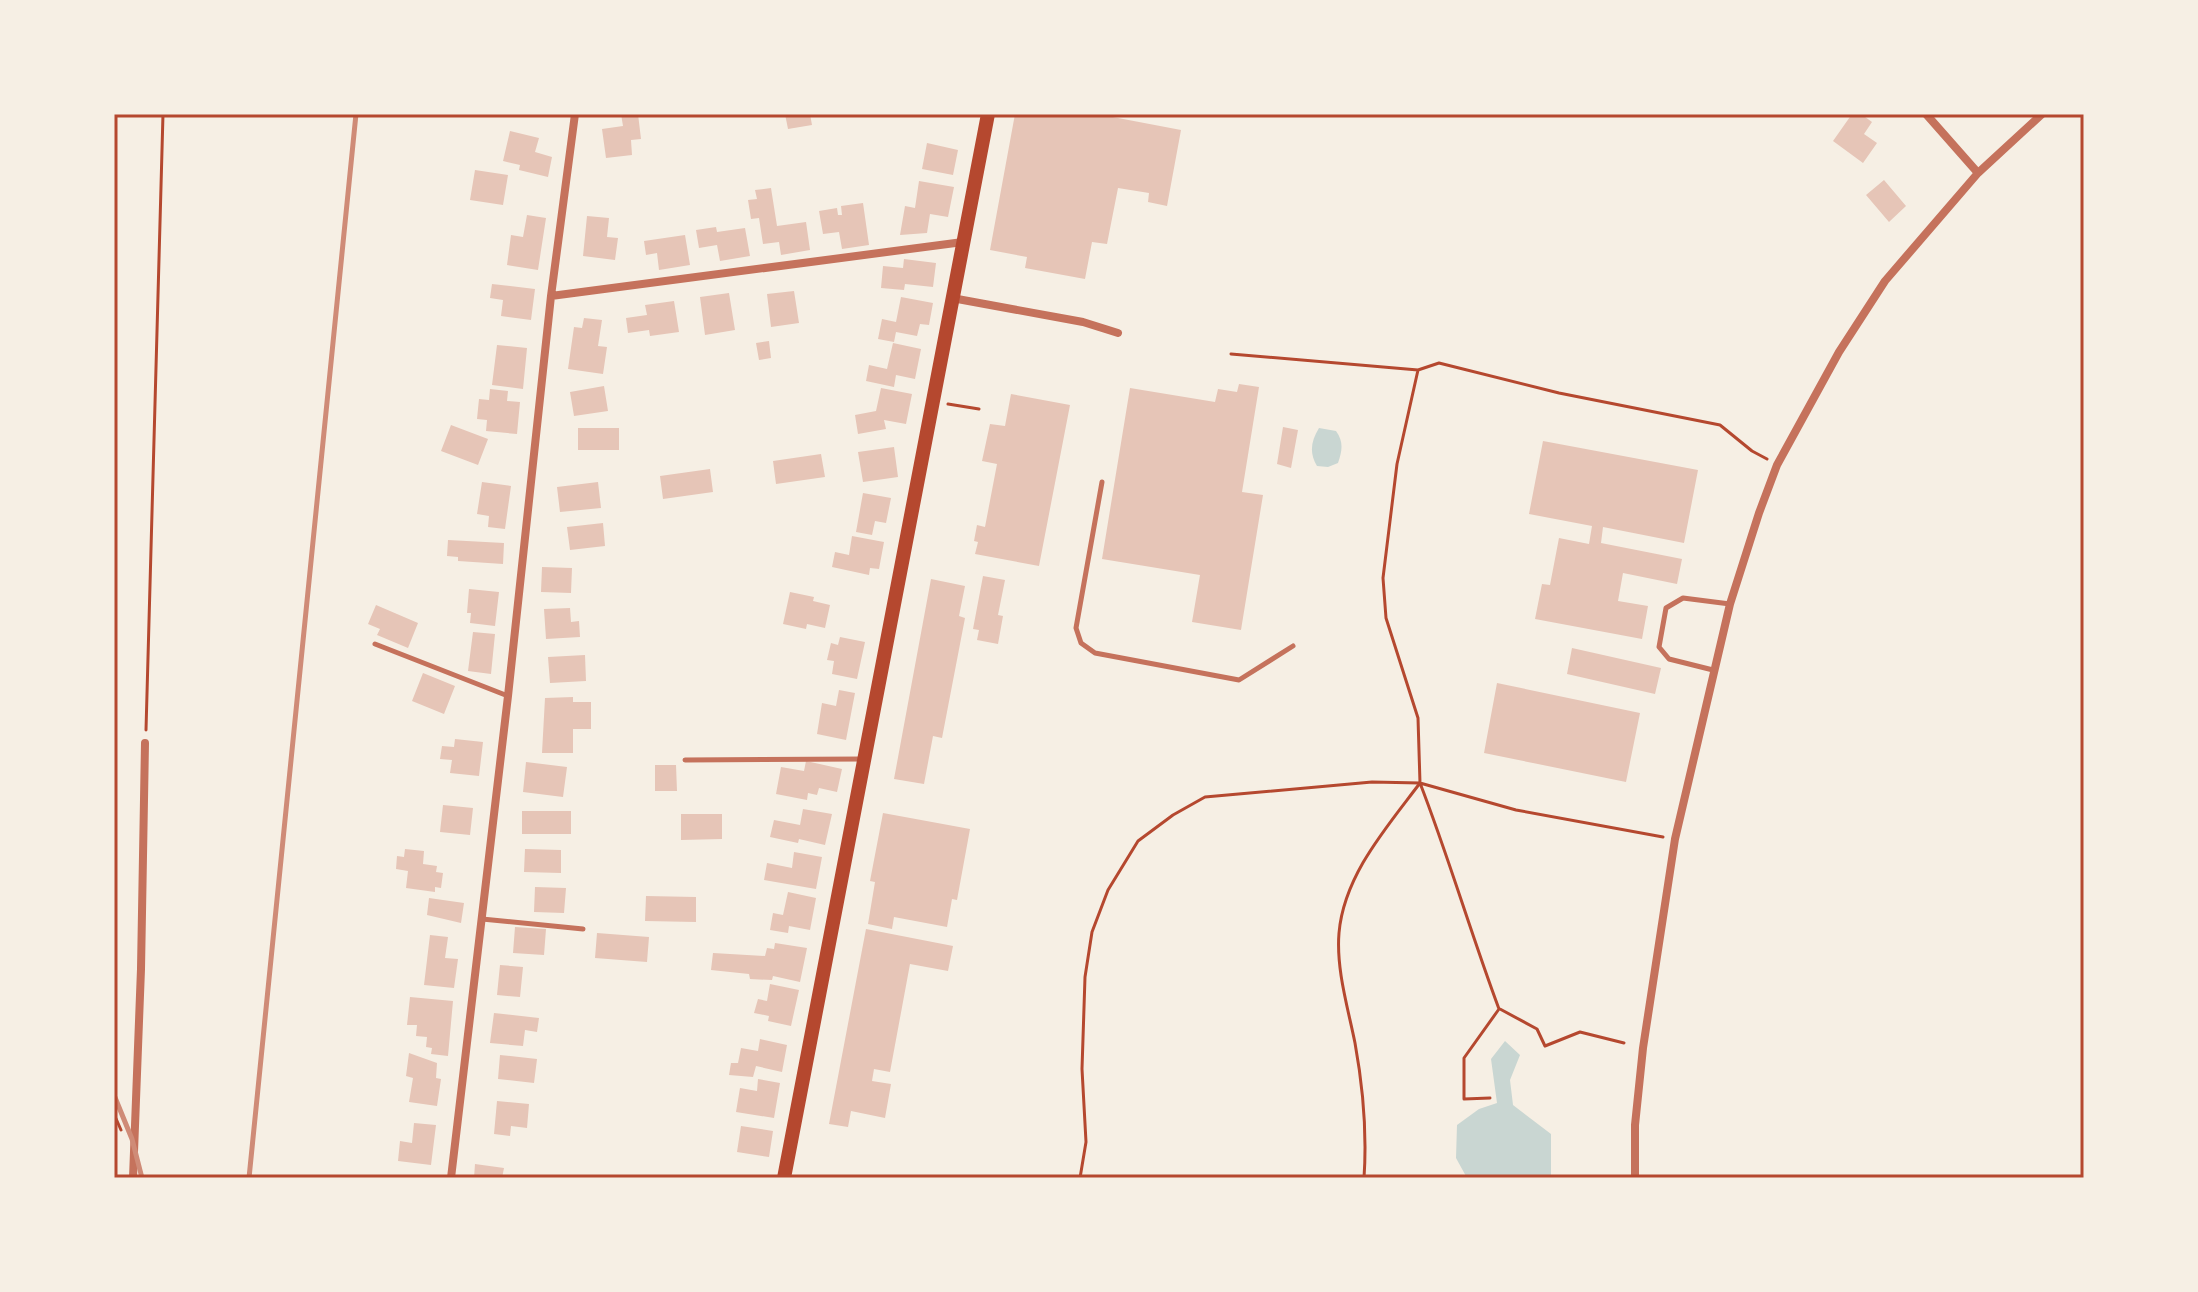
<svg xmlns="http://www.w3.org/2000/svg" width="2198" height="1292" viewBox="0 0 2198 1292" font-family="Quicksand,sans-serif">
<rect width="100%" height="100%" fill="#f6efe4"/>
<!-- water -->
<path fill="#c9d6d2" d="M1319 428 1336 431C1344 442 1342 451 1338 463L1328 467 1317 466C1309 453 1311 441 1319 428Z
M1505 1041 1520 1055 1510 1080 1513 1105 1551 1134V1178H1467L1456 1158 1457 1125 1479 1109 1497 1103 1491 1059Z"/>
<!-- building -->
<path fill="#e6c5b7" d="M621 114H638L641 139 631 140 632 155 606 158 602 129 623 126Z
M785 114H810L812 125 788 129Z
M1015 114H1097L1181 130 1167 206 1148 202 1149 193 1118 188 1107 244 1092 242 1085 279 1025 268 1027 257 990 250Z
M1852 114H1861L1872 122 1864 134 1877 143 1863 163 1833 141Z
M510 131 539 138 535 152 552 157 548 177 519 170 520 165 503 161Z
M927 143 958 150 953 175 922 169Z
M475 170 508 175 503 205 470 200Z
M1884 180 1906 206 1889 222 1866 195Z
M919 181 954 187 948 217 930 214 927 233 900 235 905 206 915 208Z
M771 188 777 226 806 222 810 250 781 255 779 242 763 244 759 218 751 219 748 200 757 199 755 190Z
M863 203 869 245 842 249 839 232 823 234 819 211 837 208 838 215H842L841 206Z
M527 215 546 218 538 270 507 265 511 235 523 237Z
M587 216 609 218 607 237 618 238 615 260 583 256Z
M716 227 717 232 745 228 750 256 720 261 717 245 699 248 696 230Z
M685 235 690 265 659 270 657 253 646 255 644 241Z
M904 259 936 263 933 287 905 284 904 290 881 288 883 266 903 268Z
M492 284 535 289 531 320 501 316 503 300 490 298Z
M794 291 799 323 771 327 767 294Z
M729 293 735 330 705 335 700 297Z
M901 297 933 303 929 325 920 324 917 336 896 332 894 342 878 339 882 319 896 322Z
M674 301 679 332 650 336 649 330 628 333 626 318 647 315 645 305Z
M584 318 602 320 598 346 607 347 603 374 568 369 574 327 582 328Z
M769 341 771 358 759 360 756 343Z
M893 343 921 349 915 379 896 375 894 387 866 381 869 365 887 369Z
M497 345 527 348 523 389 492 385Z
M1239 384 1259 387 1242 492 1263 495 1241 630 1192 622 1200 575 1102 559 1130 388 1215 402 1218 389 1237 392Z
M604 386 608 411 574 416 570 392Z
M881 388 912 394 906 424 884 420 886 429 858 434 855 415 876 411Z
M490 389 508 391 507 401 520 402 517 434 486 431 487 420 477 419 479 399 489 400Z
M1011 394 1070 405 1039 566 975 554 978 542 974 541 977 525 985 527 997 464 982 461 990 424 1005 426Z
M451 425 488 439 478 465 441 451Z
M1283 427 1298 430 1291 468 1277 464Z
M578 428H619V450H578Z
M1543 441 1698 470 1684 543 1603 527 1601 543 1682 559 1677 584 1623 573 1618 601 1648 606 1642 639 1535 619 1542 584 1550 585 1559 538 1589 544 1592 526 1529 514Z
M894 447 898 477 863 482 858 452Z
M821 454 825 477 776 484 773 461Z
M710 469 713 492 663 499 660 476Z
M482 482 511 486 505 529 488 527 489 516 477 514Z
M598 482 601 508 560 512 557 487Z
M863 493 891 498 886 523 875 521 872 535 856 532Z
M603 523 605 546 570 550 567 527Z
M852 536 884 542 879 569 870 568 869 575 832 567 835 552 849 555Z
M448 540 504 543 503 564 458 561V557L447 556Z
M542 567 572 568 571 593 541 592Z
M983 576 1005 580 998 615 1003 616 998 644 977 640 979 630 973 629Z
M931 579 965 586 959 616 965 618 942 738 933 736 924 784 894 779Z
M469 589 499 592 495 626 470 623 471 613H467Z
M790 592 814 597 813 601 830 605 825 628 807 624 806 629 783 624Z
M376 605 418 623 408 648 377 635 380 629 368 624Z
M570 608 571 622 579 621 580 637 546 639 544 609Z
M473 632 495 634 491 674 468 671Z
M840 637 865 642 857 679 832 674 834 661 827 660 831 643 838 645Z
M1572 648 1661 668 1655 694 1567 674Z
M585 655 586 681 550 683 548 657Z
M423 673 455 686 444 714 412 701Z
M1497 683 1640 713 1626 782 1484 753Z
M839 690 855 693 846 740 817 734 822 703 836 706Z
M573 697V702H591V729H573V753H542L545 698Z
M455 739 483 742 479 776 450 773 452 760 440 759 442 746 454 747Z
M806 761 842 769 837 792 819 788 817 795 808 793 807 800 776 794 781 767 804 771Z
M526 762 567 767 563 797 523 792Z
M655 765H676L677 791H655Z
M443 805 473 808 470 835 440 832Z
M803 809 832 814 825 845 799 839 798 843 770 837 774 820 800 825Z
M522 811H571V834H522Z
M883 813 970 829 957 900 952 899 947 927 894 917 892 929 868 924 875 882 870 881Z
M681 814H722V839L681 840Z
M405 849 424 851 423 864 437 866 436 872 443 873 441 888 435 887V892L406 888 408 871 396 869 397 856 404 857Z
M525 849 561 850V873L524 872Z
M794 852 822 857 816 889 764 880 767 863 792 868Z
M535 887 566 888 564 913 534 912Z
M788 892 816 898 810 930 789 926 788 933 770 930 773 913 783 915Z
M646 896 696 897V922L645 921Z
M429 898 464 903 461 923 427 915Z
M515 927 546 929 544 955 513 953Z
M866 929 953 946 948 971 910 964 890 1072 874 1069 872 1081 891 1084 885 1118 851 1111 848 1127 829 1124Z
M597 933 649 937 647 962 595 958Z
M430 935 448 937 445 958 458 959 454 988 424 985Z
M775 943 807 948 800 982 773 976 772 980 750 979 749 974 711 970 713 953 765 956 767 948 774 949Z
M500 965 523 967 520 997 497 995Z
M770 984 799 990 791 1026 768 1021 769 1016 754 1013 758 999 767 1001Z
M410 997 453 1001 448 1056 431 1054 432 1048 426 1047 427 1037 416 1036 417 1025H407Z
M494 1013 539 1018 537 1032 525 1030 523 1046 490 1043Z
M760 1039 787 1045 782 1072 756 1066 753 1077 729 1075 731 1063H738L741 1048 758 1051Z
M409 1053 437 1063 436 1078 441 1079 437 1106 409 1102 413 1078 406 1076Z
M500 1055 537 1059 534 1083 498 1079Z
M758 1079 780 1083 774 1118 736 1112 740 1088 757 1091Z
M497 1101 529 1104 527 1128 511 1126 510 1136 494 1134Z
M414 1123 436 1125 431 1165 398 1161 400 1141 412 1143Z
M741 1126 773 1131 769 1157 737 1152Z
M475 1164 504 1168 502 1178H474Z"/>
<g fill="none" stroke-linecap="round" stroke-linejoin="round">
<!-- path -->
<path stroke="#b5482f" stroke-width="3" d="M1231 354 1418 370 1439 363 1559 393 1720 425 1752 451 1767 459
M1418 370 1397 464 1383 578 1386 618 1418 718 1420 783 1516 810 1663 837
M948 404 979 409
M146 730 163 114
M1420 783C1449 858 1471 934 1499 1009L1464 1058V1099L1490 1098
M1500 1009 1537 1029 1545 1046 1580 1032 1624 1043
M114 1114 121 1130
M1080 1178 1086 1142 1082 1069 1085 977 1092 932 1108 890 1138 841 1173 815 1205 797 1372 782 1420 783
M1364 1178C1367 1134 1363 1087 1355 1043 1348 1008 1336 969 1339 933 1344 875 1387 827 1420 783"/>
<!-- service -->
<path stroke="#c5725c" stroke-width="5" d="M1102 482 1076 628 1081 643 1095 653 1239 680 1293 646
M375 644 508 696
M1713 670 1669 659 1659 647 1666 608 1683 598 1730 604
M685 760 863 759
M482 919 583 929"/>
<!-- minor -->
<path stroke="#c5725c" stroke-width="8" d="M1926 114 1978 173
M551 296 963 242
M952 298 1083 322 1118 333
M133 1178 141 969 145 743
M451 1178 508 696 551 296 575 114
M1635 1178V1125L1643 1048 1675 839 1730 604 1759 513 1777 465 1839 352 1885 281 1978 173 2042 114"/>
<!-- secondary -->
<path stroke="#b5482f" stroke-width="14" d="M784 1178 988 114"/>
<!-- rail -->
<path stroke="#cf8b77" stroke-width="5" d="M114 1095 132 1139 142 1178
M249 1178 356 114"/>
</g>
<!-- border -->
<rect width="2198" height="1292" fill="none" stroke="#f6efe4" stroke-width="232"/>
<rect x="116" y="116" width="1966" height="1060" fill="none" stroke="#b5482f" stroke-width="3"/>
</svg>
